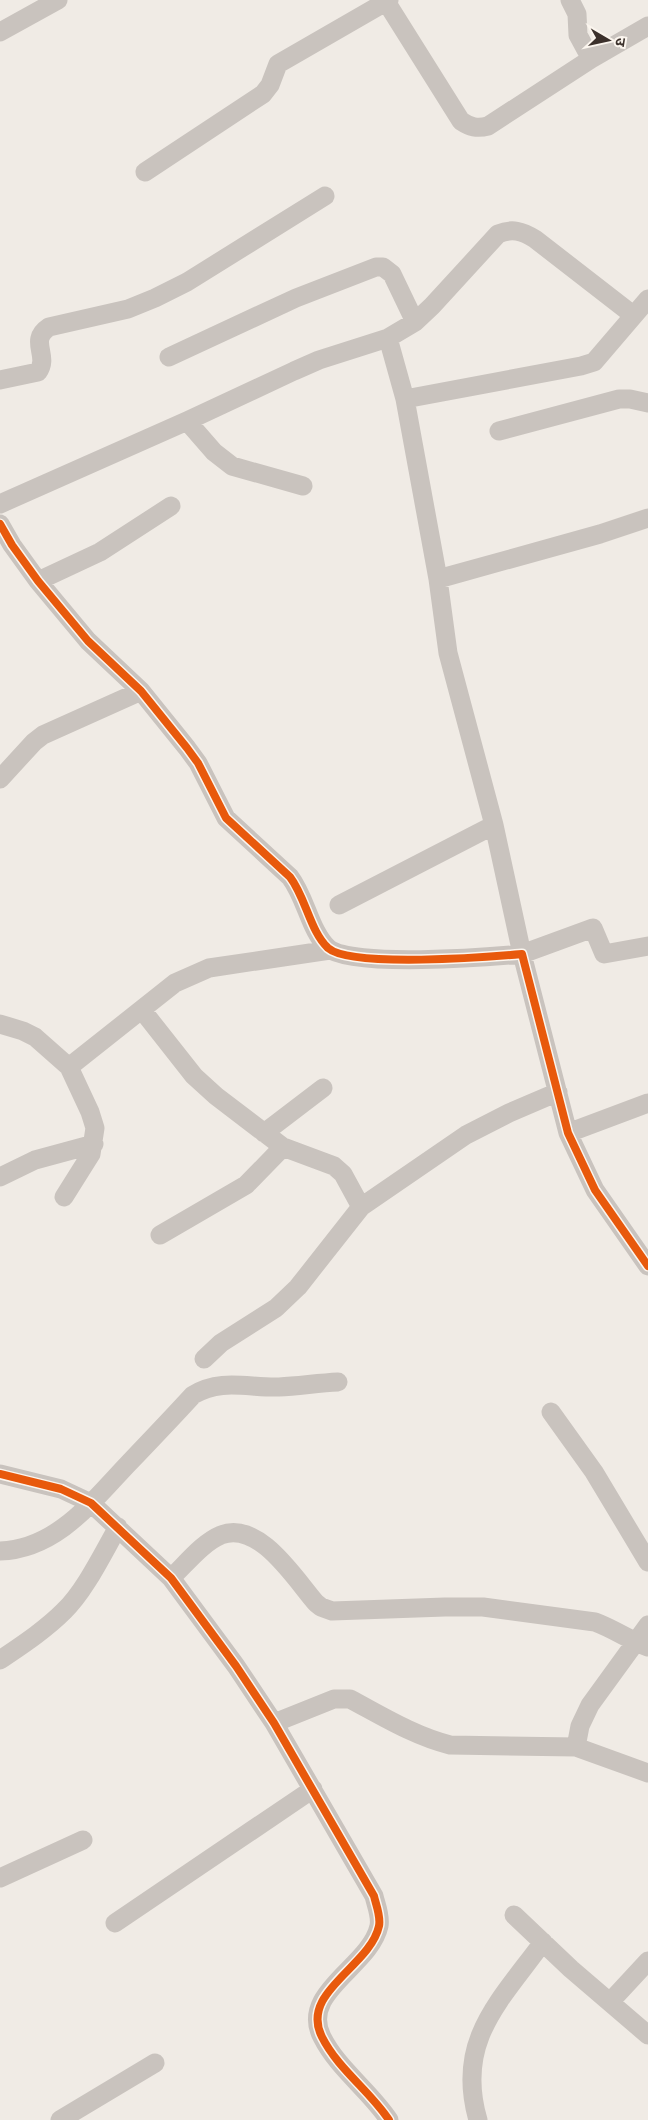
<svg xmlns="http://www.w3.org/2000/svg" width="648" height="2120" viewBox="0 0 648 2120" font-family="'Space Grotesk','Noto Sans Devanagari',sans-serif">
<rect width="100%" height="100%" fill="#f0ebe5"/>
<g fill="none" stroke-linecap="round" stroke-linejoin="round">
<!-- minor -->
<path stroke="#c9c3be" stroke-width="19" d="M385 0 461 121C470 127 477 129 488 126L591 59 648 26
M570 0 577 14 578 35 591 59
M0 32 58 0
M145 172 263 94 270 85 278 64 389 0
M388 338 405 399 438 579 448 653 494 825 522 954 593 928 604 954 648 946
M169 357 296 298 376 267H383L392 274 415 322
M0 380 38 372C50 355 28 341 49 327L128 309 155 298 187 282 325 196
M405 399 581 366 594 362 648 299
M187 421 214 452 232 466 303 486
M499 431 619 399H630L648 403
M0 504 187 421 294 371 319 360 388 338 415 322 432 306 498 234C512 228 522 231 535 239L633 315
M0 524 12 545 38 581 88 641 141 691 187 748 198 763 226 818 290 877C306 898 310 931 328 948 351 968 489 957 522 954L568 1133 595 1190 648 1266
M438 579 600 534 648 518
M38 581 100 552 171 506
M0 779 34 742 43 735 141 691
M339 905 494 825
M142 1010 194 1076 216 1096 283 1147 334 1166 343 1174 361 1207
M0 1024 23 1031 35 1037 69 1067 90 1112 95 1128 91 1154 64 1197
M69 1067 175 983 209 968 330 950
M264 1133 323 1088
M568 1133 648 1103
M0 1177 35 1160 94 1144
M160 1235 246 1185 283 1147
M204 1359 221 1343 276 1308 298 1287 361 1207 466 1135 509 1113 558 1092
M551 1412 594 1472 648 1562
M0 1474 61 1489 91 1503 171 1578 236 1666 274 1723 374 1896C376 1905 381 1916 379 1926 370 1967 299 1992 322 2037 338 2069 370 2091 389 2120
M0 1551C56 1549 91 1503 127 1465 149 1442 171 1419 193 1395 221 1378 248 1388 279 1387 299 1386 318 1383 338 1382
M171 1578C186 1564 202 1543 221 1535 259 1520 295 1579 316 1603L321 1607 332 1611 445 1607H483L595 1622C614 1629 629 1640 648 1647
M0 1660C22 1645 45 1630 64 1611 85 1591 103 1553 118 1527
M274 1723 334 1699H350C382 1716 414 1736 450 1745L576 1747 648 1773
M576 1747 580 1726 590 1705 648 1625
M0 1878 83 1840
M514 1915 571 1969 648 2035
M115 1923 313 1789
M610 2002 648 1961
M60 2120 155 2063
M478 2120C455 2041 500 2001 543 1942"/>
<defs>
<path id="cycleway" d="M0 524 12 545 38 581 88 641 141 691 187 748 198 763 226 818 290 877C306 898 310 931 328 948 351 968 489 957 522 954L568 1133 595 1190 648 1266
M0 1474 61 1489 91 1503 171 1578 236 1666 274 1723 374 1896C376 1905 381 1916 379 1926 370 1967 299 1992 322 2037 338 2069 370 2091 389 2120"/>
</defs>
<!-- cycleway casing -->
<use href="#cycleway" stroke="#fbf5ee" stroke-width="11"/>
<!-- cycleway -->
<use href="#cycleway" stroke="#e8590c" stroke-width="8"/>
</g>
<!-- north arrow -->
<g transform="translate(608 40) rotate(99)" stroke="#fbf5ee" stroke-width="4" paint-order="stroke">
<path d="M0-4L9 19L0 12L-9 19Z" fill="#3b302b"/>
<text y="-8" font-size="14" font-weight="bold" text-anchor="middle" fill="#3b302b">उ</text>
</g>
</svg>
